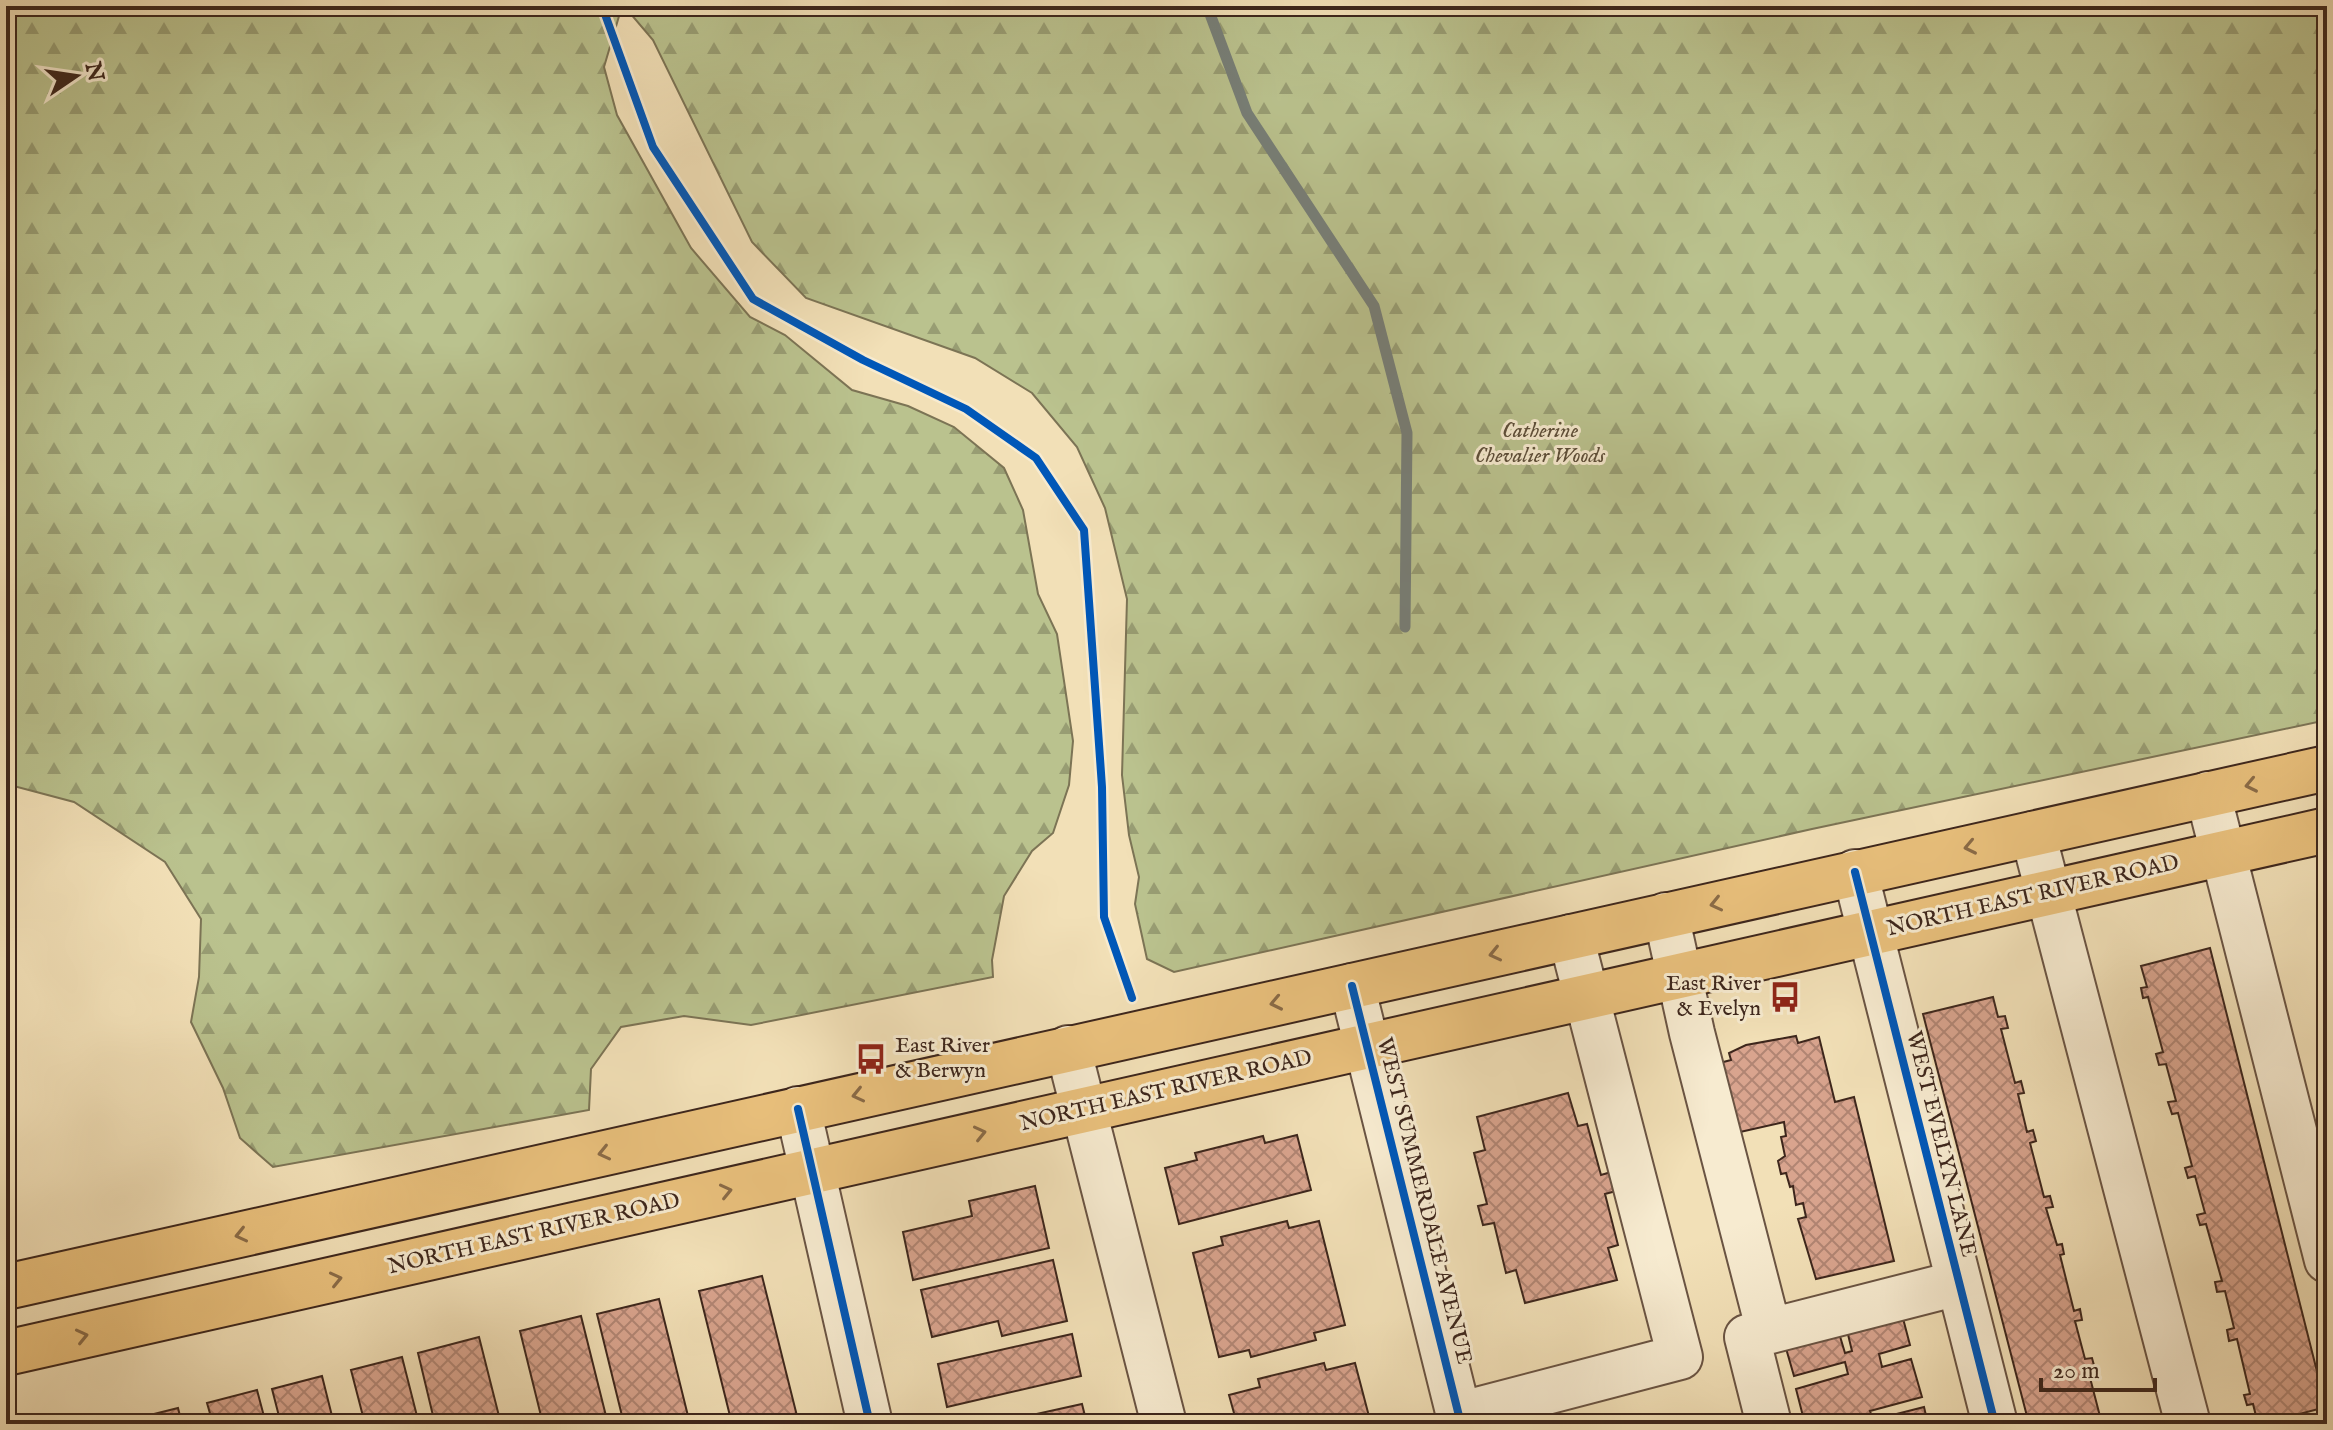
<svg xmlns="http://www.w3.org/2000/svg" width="2333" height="1430" viewBox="0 0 2333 1430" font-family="'IM FELL English',serif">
<defs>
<pattern id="forest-firs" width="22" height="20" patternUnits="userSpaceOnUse" patternTransform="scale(2)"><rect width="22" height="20" fill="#bac28e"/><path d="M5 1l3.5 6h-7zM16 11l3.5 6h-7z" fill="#989d73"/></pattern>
<pattern id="building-cross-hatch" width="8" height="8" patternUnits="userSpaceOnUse" patternTransform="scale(2)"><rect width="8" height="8" fill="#d9a48e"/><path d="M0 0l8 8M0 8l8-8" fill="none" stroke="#b18573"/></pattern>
</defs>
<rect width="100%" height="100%" fill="#f2e0b7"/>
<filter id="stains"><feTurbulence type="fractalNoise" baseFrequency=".0025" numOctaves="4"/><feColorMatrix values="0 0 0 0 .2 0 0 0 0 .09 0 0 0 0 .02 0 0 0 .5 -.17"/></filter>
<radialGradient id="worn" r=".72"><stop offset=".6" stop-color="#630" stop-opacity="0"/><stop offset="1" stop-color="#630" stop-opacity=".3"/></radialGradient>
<!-- forest -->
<path fill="url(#forest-firs)" stroke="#7c7455" stroke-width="2" d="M6 6H622L604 67 617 115 691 248 750 317 785 335 852 390 908 406 954 427 1004 468 1023 510 1038 594 1057 634 1073 741 1069 785 1053 833 1032 851 1004 896 992 960 993 977 751 1025 684 1016 621 1027 591 1069 589 1110 273 1167 240 1138 223 1088 191 1022 199 977 201 919 165 862 74 802 6 784Z
M624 6H2327V720L1812 829 1174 972 1147 959 1135 904 1139 877 1129 835 1122 775 1127 599 1105 508 1077 447 1032 393 975 358 806 298 752 242 653 40Z"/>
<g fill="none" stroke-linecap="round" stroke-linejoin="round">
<!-- stream -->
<path stroke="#777f78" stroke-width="11" d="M1207 6 1247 113 1374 306 1407 433 1405 627"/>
</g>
<!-- building -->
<path fill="url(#building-cross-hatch)" stroke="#3d261c" stroke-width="2" d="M2210 948 2326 1407 2261 1424H2258L2253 1404 2247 1405 2244 1395 2250 1394 2237 1339 2229 1341 2227 1330 2234 1328 2225 1291 2217 1292 2215 1282 2222 1281 2206 1224 2200 1225 2197 1215 2205 1213 2195 1176 2188 1178 2185 1168 2192 1166 2178 1113 2172 1114 2168 1102 2176 1101 2166 1064 2159 1065 2156 1054 2163 1052 2148 997 2143 998 2141 988 2147 987 2141 966Z
M1993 997 1998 1017 2005 1016 2008 1028 2001 1029 2015 1083 2021 1081 2024 1093 2018 1094 2027 1132 2033 1130 2036 1141 2030 1143 2044 1197 2050 1196 2053 1207 2046 1208 2057 1245 2062 1244 2064 1254 2060 1255 2074 1311 2080 1309 2082 1320 2075 1321 2085 1359 2092 1358 2095 1369 2088 1370 2102 1424H2029L1923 1014Z
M1796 1036 1798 1043 1819 1037 1835 1102 1854 1097 1894 1261 1816 1279 1798 1219 1806 1217 1803 1203 1796 1205 1793 1186 1790 1187 1786 1173 1781 1174 1778 1161 1785 1156 1781 1137 1786 1136 1784 1122 1731 1134 1712 1065 1731 1060 1729 1053 1746 1045Z
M1568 1093 1578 1126 1587 1124 1601 1175 1611 1172 1616 1191 1605 1194 1618 1245 1608 1248 1617 1280 1525 1303 1516 1270 1506 1273 1494 1223 1483 1225 1478 1206 1487 1204 1474 1153 1485 1150 1477 1117Z
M1297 1135 1311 1190 1179 1224 1165 1168 1197 1160 1195 1153 1263 1136 1265 1143Z
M1035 1186 1049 1248 913 1280 903 1232 972 1216 969 1201Z
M1287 1221 1289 1228 1319 1221 1345 1325 1314 1333 1316 1340 1251 1357 1249 1350 1219 1357 1193 1253 1223 1245 1221 1237Z
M1053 1260 1067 1321 1002 1336 998 1321 932 1337 921 1290Z
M762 1276 799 1424H732L699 1291Z
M659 1299 690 1424H624L597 1314Z
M1900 1307 1910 1345 1879 1354 1882 1367 1911 1359 1922 1397 1870 1411 1873 1420 1924 1407 1928 1424H1858L1862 1423 1859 1414 1823 1424H1805L1796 1389 1848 1374 1845 1362 1794 1376 1783 1338 1836 1323 1845 1353 1852 1351 1845 1322Z
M581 1316 608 1424H543L520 1331Z
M1072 1334 1081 1376 947 1407 938 1364Z
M479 1337 501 1424H435L418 1353Z
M402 1357 419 1424H365L351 1370Z
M1324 1363 1326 1370 1355 1363 1371 1424H1237L1229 1395 1260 1387 1258 1379Z
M322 1376 334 1424H281L272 1389Z
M257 1390 266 1424H213L207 1403Z
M1082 1404 1087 1424H991Z
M178 1408 182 1424H127L126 1421Z"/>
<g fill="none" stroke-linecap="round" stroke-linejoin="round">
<defs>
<path id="minor" d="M2208 794 2327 1260
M2033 834 2188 1424
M1855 872 1995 1424
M1666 915 1692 1033 1765 1316
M1352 986 1461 1424
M1068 1048 1164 1424
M798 1109 870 1424
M1458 1415 1680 1357 1571 937
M1769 1424 1747 1337 1958 1283"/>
<path id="major" d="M6 1287 2327 768
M6 1353 2327 830"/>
</defs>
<!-- minor casing -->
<use href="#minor" stroke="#6a5443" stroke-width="48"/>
<!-- major casing -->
<use href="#major" stroke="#3d261c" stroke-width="48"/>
<!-- minor -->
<use href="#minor" stroke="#f7ebd0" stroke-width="44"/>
<!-- major -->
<use href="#major" stroke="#e9c07c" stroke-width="44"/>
<defs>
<path id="cycleway" d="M602 6 653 147 753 299 863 360 966 409 1036 458 1084 530 1102 787 1104 917 1132 998
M1855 872 1995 1424
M1352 986 1461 1424
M798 1109 870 1424"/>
</defs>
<!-- cycleway casing -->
<use href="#cycleway" stroke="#f7ebd0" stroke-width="13"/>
<!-- cycleway -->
<use href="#cycleway" stroke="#0057b8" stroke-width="8"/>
</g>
<!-- one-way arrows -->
<defs><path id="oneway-chevron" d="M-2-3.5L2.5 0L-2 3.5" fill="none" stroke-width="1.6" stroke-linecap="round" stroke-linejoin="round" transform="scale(2)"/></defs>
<g stroke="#8a6b47">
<use href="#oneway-chevron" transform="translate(2251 785) rotate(168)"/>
<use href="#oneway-chevron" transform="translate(1970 847) rotate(168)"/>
<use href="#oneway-chevron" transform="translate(1716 904) rotate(167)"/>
<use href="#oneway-chevron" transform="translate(1495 954) rotate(167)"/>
<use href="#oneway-chevron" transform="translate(1276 1003) rotate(168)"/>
<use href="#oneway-chevron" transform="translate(858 1095) rotate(167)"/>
<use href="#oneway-chevron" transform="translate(980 1133) rotate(-13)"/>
<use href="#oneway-chevron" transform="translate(604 1153) rotate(167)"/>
<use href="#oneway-chevron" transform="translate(726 1191) rotate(-13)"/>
<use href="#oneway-chevron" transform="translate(241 1235) rotate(167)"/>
<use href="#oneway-chevron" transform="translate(336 1279) rotate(-13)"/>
<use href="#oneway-chevron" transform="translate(82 1336) rotate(-13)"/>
</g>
<!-- icons -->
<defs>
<symbol id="bus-bare" viewBox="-9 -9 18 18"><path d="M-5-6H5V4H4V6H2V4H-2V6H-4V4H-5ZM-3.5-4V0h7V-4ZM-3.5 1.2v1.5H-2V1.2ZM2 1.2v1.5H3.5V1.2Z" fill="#8f2418" stroke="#f7ebd0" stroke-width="2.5" paint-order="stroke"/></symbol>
</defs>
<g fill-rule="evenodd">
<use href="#bus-bare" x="1763" y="975" width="44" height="44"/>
<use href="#bus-bare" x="849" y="1037" width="44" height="44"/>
</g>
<g text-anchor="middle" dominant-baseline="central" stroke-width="6" stroke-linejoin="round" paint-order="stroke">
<!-- park labels -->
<g font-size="22" font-style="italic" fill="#5c4d38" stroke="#f7ebd0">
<text x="1540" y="431">Catherine<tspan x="1540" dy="25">Chevalier Woods</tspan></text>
</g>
<!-- street labels -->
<g font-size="22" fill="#3d261c" stroke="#f7ebd0">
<text transform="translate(2033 896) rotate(-13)">NORTH EAST RIVER ROAD</text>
<text transform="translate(1166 1091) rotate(-13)">NORTH EAST RIVER ROAD</text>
<text transform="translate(1941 1144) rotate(76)">WEST EVELYN LANE</text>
<text transform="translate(1424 1201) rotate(76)">WEST SUMMERDALE AVENUE</text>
<text transform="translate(534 1234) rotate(-13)">NORTH EAST RIVER ROAD</text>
</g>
<!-- poi labels -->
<g font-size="22" fill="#3d261c" stroke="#f7ebd0" text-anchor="end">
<text x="1761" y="984">East River<tspan x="1761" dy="25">&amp; Evelyn</tspan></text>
<text x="895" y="1046" text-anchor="start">East River<tspan x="895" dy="25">&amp; Berwyn</tspan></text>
</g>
</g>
<!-- margin -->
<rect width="2333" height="1430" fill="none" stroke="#f2e0b7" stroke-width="32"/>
<rect x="8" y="8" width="2317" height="1414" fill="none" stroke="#3d261c" stroke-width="4"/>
<rect x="16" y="16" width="2301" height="1398" fill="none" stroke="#3d261c" stroke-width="2"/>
<!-- north arrow -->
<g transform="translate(76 76) rotate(77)" stroke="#f7ebd0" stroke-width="6" paint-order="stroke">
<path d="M0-6L14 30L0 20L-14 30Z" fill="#3d261c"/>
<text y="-12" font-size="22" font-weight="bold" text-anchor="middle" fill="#3d261c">N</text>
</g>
<!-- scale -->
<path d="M2041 1378v12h114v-12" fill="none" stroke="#3d261c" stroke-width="4"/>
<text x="2053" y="1378" font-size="24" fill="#3d261c" stroke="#f7ebd0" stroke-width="6" paint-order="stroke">20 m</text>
<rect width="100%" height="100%" filter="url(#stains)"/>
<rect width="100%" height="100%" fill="url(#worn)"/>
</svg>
